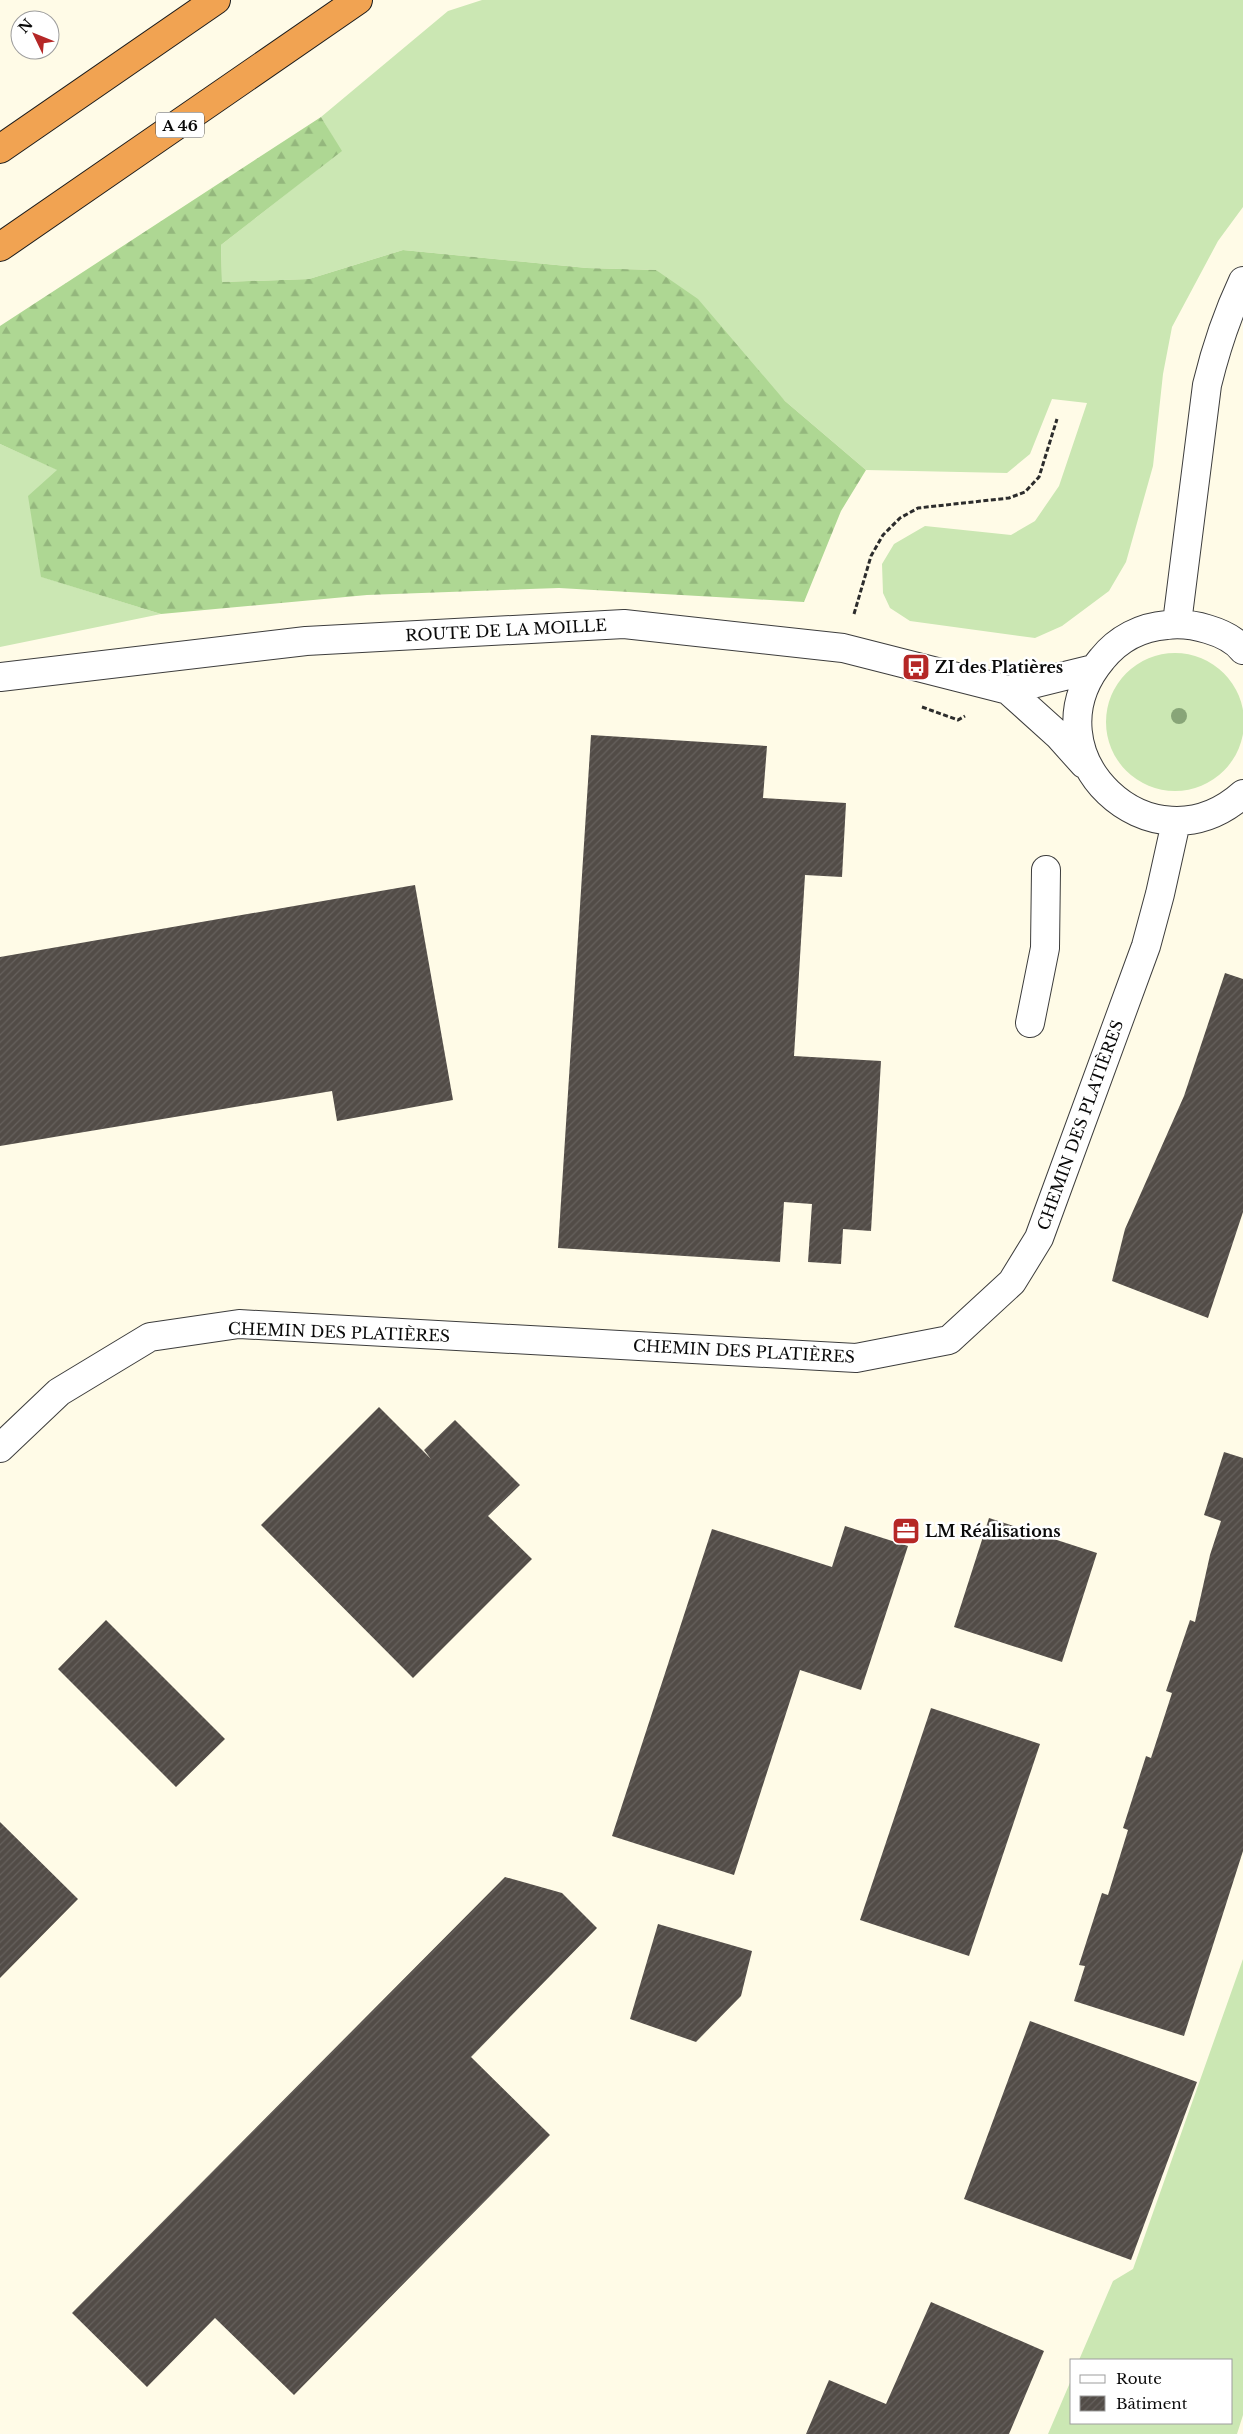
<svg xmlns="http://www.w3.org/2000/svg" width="1243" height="2434" viewBox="0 0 1243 2434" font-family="'Libre Baskerville',serif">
<defs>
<pattern id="forest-firs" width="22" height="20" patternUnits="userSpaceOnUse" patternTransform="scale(1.25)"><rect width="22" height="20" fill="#aed793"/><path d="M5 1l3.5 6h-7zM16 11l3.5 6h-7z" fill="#94b77d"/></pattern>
<pattern id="building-hatch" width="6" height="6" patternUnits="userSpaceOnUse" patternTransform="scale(1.25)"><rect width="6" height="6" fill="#524c47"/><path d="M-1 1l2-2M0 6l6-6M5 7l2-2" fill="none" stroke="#66615d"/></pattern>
</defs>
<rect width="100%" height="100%" fill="#fffbe7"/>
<!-- grass -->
<path fill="#cbe7b3" d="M482 0H1243V207L1218 241 1172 327 1163 374 1153 466 1126 562 1109 591 1062 626 1035 638 910 621 890 608 883 593 882 564 894 544 925 526 1011 535 1035 521 1059 486 1087 403 1052 399 1030 454 1007 473 866 470 785 401 656 270 587 268 403 250 309 279 222 282 221 245 341 151 321 117 448 11Z
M0 444 58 470 42 577 161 614 0 647Z
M1106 722a69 69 0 1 1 138 0a69 69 0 1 1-138 0Z
M1243 1959V2415L1237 2434H1048L1072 2378V2423H1232V2360H1079L1113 2281 1133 2269Z"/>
<!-- forest -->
<path fill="url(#forest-firs)" d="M321 117 342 151 221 245 222 282 309 279 403 250 587 268 656 270 698 299 785 401 866 470 841 511 804 602 559 588 367 595 161 614 41 577 28 496 57 470 0 444V326Z"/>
<!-- building -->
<path fill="url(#building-hatch)" d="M591 735 767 746 763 798 846 803 842 877 805 875 794 1056 881 1061 871 1231 843 1229 841 1264 808 1262 812 1204 784 1202 780 1262 558 1248Z
M415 885 453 1100 337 1121 332 1091 0 1146V957Z
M1225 973 1243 979V1212L1208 1318 1112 1281 1125 1229 1184 1096Z
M379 1407 431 1459 424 1450 455 1420 520 1485 488 1516 532 1559 413 1678 261 1525Z
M1224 1452 1243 1458V1851L1184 2036 1074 2001 1085 1966 1079 1965 1102 1893 1108 1895 1128 1830 1123 1828 1146 1756 1151 1758 1172 1693 1166 1691 1190 1620 1195 1622 1210 1555 1221 1521 1204 1515Z
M989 1518 1097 1553 1062 1662 954 1627Z
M845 1526 908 1546 861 1690 800 1670 734 1875 612 1836 712 1529 832 1567Z
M106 1620 225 1739 176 1787 58 1669Z
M931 1708 1040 1744 969 1956 860 1920Z
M0 1822 78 1899 0 1978Z
M505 1877 562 1893 597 1928 471 2057 550 2135 294 2395 215 2318 147 2387 72 2313Z
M658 1924 752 1951 741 1996 696 2042 630 2019Z
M1030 2021 1197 2082 1131 2260 964 2199Z
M931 2302 1044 2351 1009 2434H806L829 2380 886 2404Z"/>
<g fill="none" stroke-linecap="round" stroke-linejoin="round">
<defs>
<path id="minor" d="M1177 623 1207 385C1216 348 1227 315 1243 281
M1243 650C1228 631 1190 622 1167 625 1141 627 1118 639 1102 659 1023 753 1151 876 1243 794
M0 677 306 641 624 624 843 648 1008 690 1093 669
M1008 690 1058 735 1084 764
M1030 1023 1045 948 1046 870
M0 1448 59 1392 150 1337 239 1324 856 1358 949 1340 1012 1282 1039 1238 1146 946 1160 894 1176 822"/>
<path id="highway" d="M0 149 216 0
M0 247 358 0"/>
</defs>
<!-- minor casing -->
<use href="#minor" stroke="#3d3d3d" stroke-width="30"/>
<!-- highway casing -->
<use href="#highway" stroke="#1b1b1b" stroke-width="30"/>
<!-- path -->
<path stroke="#2c2c2c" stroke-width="3" stroke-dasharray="5 2.5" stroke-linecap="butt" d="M854 614 871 556 883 535 900 518 918 508 1009 498 1025 492 1039 477 1057 419
M922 707 958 720 965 716"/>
<!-- minor -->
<use href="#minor" stroke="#fff" stroke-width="28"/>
<!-- highway -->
<use href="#highway" stroke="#f1a352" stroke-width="28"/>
</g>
<!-- trees -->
<circle fill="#88a578" cx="1179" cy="716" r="8"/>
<!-- icons -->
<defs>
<symbol id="bus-square" viewBox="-11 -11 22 22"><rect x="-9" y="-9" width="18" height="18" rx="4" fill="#b52726" stroke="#fff"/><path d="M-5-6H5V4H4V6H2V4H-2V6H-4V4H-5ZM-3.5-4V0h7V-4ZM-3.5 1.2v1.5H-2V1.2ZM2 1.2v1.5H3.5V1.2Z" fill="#fff"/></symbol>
<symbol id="office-square" viewBox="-11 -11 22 22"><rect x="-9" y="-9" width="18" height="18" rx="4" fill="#b52726" stroke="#fff"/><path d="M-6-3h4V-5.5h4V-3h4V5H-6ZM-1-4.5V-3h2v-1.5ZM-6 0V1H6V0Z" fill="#fff"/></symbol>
</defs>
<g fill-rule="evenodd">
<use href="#bus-square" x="900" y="651" width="32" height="32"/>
<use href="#office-square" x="890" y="1515" width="32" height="32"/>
</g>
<g text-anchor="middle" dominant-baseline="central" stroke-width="5" stroke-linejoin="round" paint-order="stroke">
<!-- shield labels -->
<rect fill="#fff" stroke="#545454" stroke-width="1" x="156" y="112.5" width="48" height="25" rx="4"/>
<g font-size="15" font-weight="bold" fill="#0a0a0a">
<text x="180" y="125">A 46</text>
</g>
<!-- street labels -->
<g font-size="16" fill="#0a0a0a" stroke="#fff">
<text transform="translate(506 630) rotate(-3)">ROUTE DE LA MOILLE</text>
<text transform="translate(1080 1125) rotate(-70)">CHEMIN DES PLATIÈRES</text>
<text transform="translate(339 1332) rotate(2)">CHEMIN DES PLATIÈRES</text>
<text transform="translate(744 1351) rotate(3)">CHEMIN DES PLATIÈRES</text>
</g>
<!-- poi labels -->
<g font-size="16" font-weight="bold" fill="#0a0a0a" stroke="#fff" text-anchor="start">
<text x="935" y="667">ZI des Platières</text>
<text x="925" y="1531">LM Réalisations</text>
</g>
</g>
<!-- legend -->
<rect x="1070" y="2359" width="162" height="65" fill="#ffffff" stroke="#9d9d9d"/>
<rect x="1080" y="2375" width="25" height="8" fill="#ffffff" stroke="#9d9d9d"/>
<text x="1116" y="2384" font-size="15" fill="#0a0a0a">Route</text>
<rect x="1080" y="2396" width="25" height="15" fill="url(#building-hatch)" stroke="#9d9d9d"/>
<text x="1116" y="2409" font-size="15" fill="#0a0a0a">Bâtiment</text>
<!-- north arrow -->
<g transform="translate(35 35) rotate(313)"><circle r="24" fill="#ffffff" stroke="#9d9d9d"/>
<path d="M0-4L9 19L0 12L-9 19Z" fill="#b52726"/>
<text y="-8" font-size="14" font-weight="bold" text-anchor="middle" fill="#0a0a0a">N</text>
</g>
</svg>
